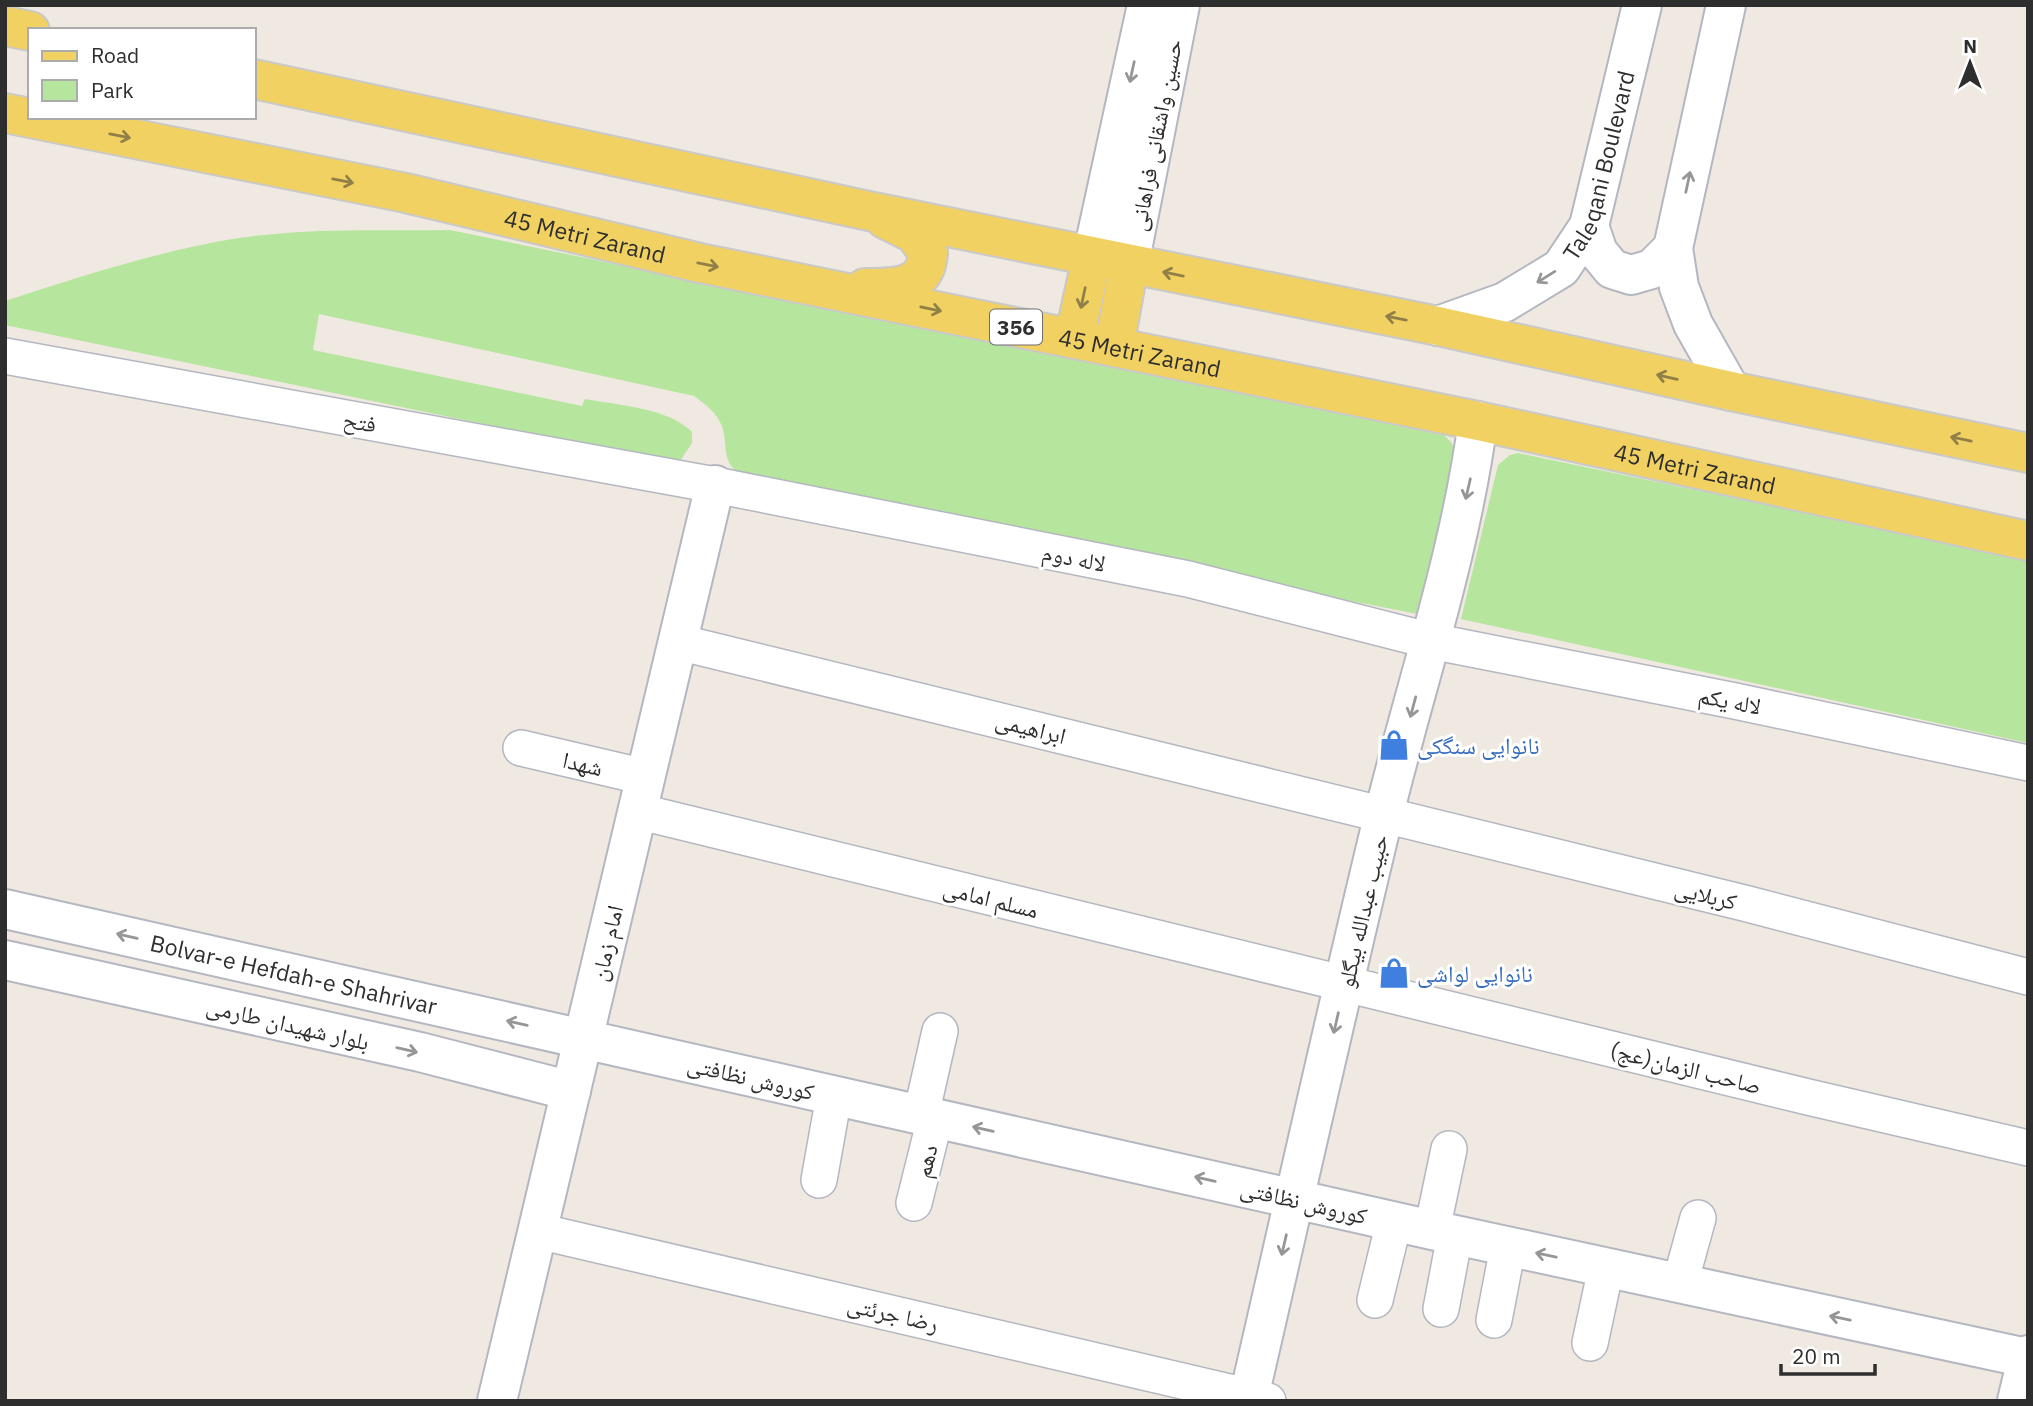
<svg xmlns="http://www.w3.org/2000/svg" width="2033" height="1406" viewBox="0 0 2033 1406" font-family="'IBM Plex Sans','Noto Naskh Arabic',sans-serif">
<rect width="100%" height="100%" fill="#efe9e1"/>
<!-- green -->
<path fill="#b6e59e" d="M450 230 1444 435 1451 442 1457 453 1422 615 797 491C781 486 752 482 739 473 720 461 729 441 721 424 715 411 705 404 694 396L319 314 313 350 582 406 585 399C617 405 669 408 692 432V443L680 461 672 463 5 325V301C85 275 180 244 263 235 325 228 388 231 450 230Z
M1518 453 2028 559V743L1461 619 1498 465 1510 455Z"/>
<g fill="none" stroke-linecap="round" stroke-linejoin="round">
<defs>
<path id="street" d="M5 356 715 485 1188 579 1431 641 1735 701 2028 763
M678 642 1744 903 2028 977
M521 748 645 777
M637 811 1808 1097 2028 1148
M921 1115 940 1031
M819 1180 834 1096
M914 1203 935 1119
M1432 1230 1449 1149
M538 1231 1268 1401
M1680 1283 1698 1218
M1375 1300 1394 1222
M1441 1309 1455 1235
M1494 1320 1508 1247
M1590 1343 1606 1268"/>
<g id="secondary">
<path d="M1726 5 1673 248 1679 287 1693 324 1731 391"/>
<path d="M1589 226 1598 252 1612 269 1631 275 1652 269 1673 248"/>
<path d="M1092 257 1147 5"/>
<path d="M1129 265 1180 5"/>
<path id="s1" d="M1438 326 1505 302 1561 268 1589 226 1642 5"/>
<path id="s2" d="M5 909 1432 1230 2027 1358"/>
<path d="M5 960 420 1052 571 1091"/>
<path d="M497 1401 715 485"/>
<path d="M1248 1401C1293 1206 1336 1012 1383 818 1415 686 1460 557 1478 421"/>
<path d="M2017 1401 2028 1355"/>
</g>
<g id="primary">
<path d="M5 26 30 31"/>
<path d="M254 79 869 211 1438 326 1731 391 2028 453"/>
<path id="s3" d="M5 113 406 193 700 263 1478 421 2028 541"/>
<path d="M865 288C894 288 926 289 928 253L915 234 885 219"/>
<path d="M1074 339 1092 257"/>
<path d="M1114 347 1129 265"/>
</g>
</defs>
<!-- street casing -->
<use href="#street" stroke="#b4b7c1" stroke-width="38"/>
<!-- secondary casing -->
<use href="#secondary" stroke="#b4b7c1" stroke-width="42"/>
<!-- primary casing -->
<use href="#primary" stroke="#c9c9c9" stroke-width="42"/>
<!-- street -->
<use href="#street" stroke="#fff" stroke-width="35"/>
<!-- secondary -->
<use href="#secondary" stroke="#fff" stroke-width="38"/>
<!-- primary -->
<use href="#primary" stroke="#f2d163" stroke-width="38"/>
</g>
<!-- one-way arrows -->
<defs><path id="oneway-shaft" d="M-6 0H5M1.5-3L5.5 0L1.5 3" fill="none" stroke-width="1.6" stroke-linecap="round" stroke-linejoin="round" transform="scale(1.75)"/></defs>
<g stroke="#969696">
<use href="#oneway-shaft" transform="translate(1132 72) rotate(102)"/>
<use href="#oneway-shaft" transform="translate(1688 182) rotate(-78)"/>
<use href="#oneway-shaft" transform="translate(1546 277) rotate(148)"/>
<use href="#oneway-shaft" transform="translate(1468 489) rotate(103)"/>
<use href="#oneway-shaft" transform="translate(1413 707) rotate(105)"/>
<use href="#oneway-shaft" transform="translate(127 936) rotate(-167)"/>
<use href="#oneway-shaft" transform="translate(517 1023) rotate(-167)"/>
<use href="#oneway-shaft" transform="translate(1336 1023) rotate(103)"/>
<use href="#oneway-shaft" transform="translate(407 1050) rotate(13)"/>
<use href="#oneway-shaft" transform="translate(983 1129) rotate(-167)"/>
<use href="#oneway-shaft" transform="translate(1205 1179) rotate(-167)"/>
<use href="#oneway-shaft" transform="translate(1284 1245) rotate(103)"/>
<use href="#oneway-shaft" transform="translate(1546 1255) rotate(-168)"/>
<use href="#oneway-shaft" transform="translate(1840 1318) rotate(-168)"/>
</g>
<g stroke="#908048">
<use href="#oneway-shaft" transform="translate(120 136) rotate(11)"/>
<use href="#oneway-shaft" transform="translate(343 181) rotate(11)"/>
<use href="#oneway-shaft" transform="translate(708 265) rotate(11)"/>
<use href="#oneway-shaft" transform="translate(1173 274) rotate(-168)"/>
<use href="#oneway-shaft" transform="translate(1083 298) rotate(102)"/>
<use href="#oneway-shaft" transform="translate(931 309) rotate(12)"/>
<use href="#oneway-shaft" transform="translate(1396 318) rotate(-169)"/>
<use href="#oneway-shaft" transform="translate(1667 377) rotate(-167)"/>
<use href="#oneway-shaft" transform="translate(1961 439) rotate(-168)"/>
</g>
<!-- icons -->
<defs>
<symbol id="shop-bare" viewBox="-9 -9 18 18"><path d="M-5-2.5h2.3a2.7 3.5 0 0 1 5.4 0H5L5.5 6h-11ZM-1.5-2.5h3a1.5 2.3 0 0 0-3 0Z" fill="#3f7fe0" stroke="#fff" stroke-width="2.5" paint-order="stroke"/></symbol>
</defs>
<g fill-rule="evenodd">
<use href="#shop-bare" x="1372" y="723" width="44" height="44"/>
<use href="#shop-bare" x="1372" y="951" width="44" height="44"/>
</g>
<g text-anchor="middle" dominant-baseline="central" stroke-width="6" stroke-linejoin="round" paint-order="stroke">
<!-- shield labels -->
<rect fill="#fff" stroke="#6d6d6d" stroke-width="2" x="990" y="309.5" width="52" height="35" rx="5"/>
<g font-size="21" font-weight="bold" fill="#2e2e2e">
<text x="1016" y="327">356</text>
</g>
<!-- street labels -->
<g font-size="23" fill="#2e2e2e" stroke="#fff">
<text transform="translate(1155 135) rotate(-79)">حسین واشقانی فراهانی</text>
<text stroke="none"><textPath href="#s1" startOffset="248">Taleqani Boulevard</textPath></text>
<text stroke="none"><textPath href="#s3" startOffset="593">45 Metri Zarand</textPath></text>
<text stroke="none"><textPath href="#s3" startOffset="1160">45 Metri Zarand</textPath></text>
<text transform="translate(360 421) rotate(10)">فتح</text>
<text stroke="none"><textPath href="#s3" startOffset="1727">45 Metri Zarand</textPath></text>
<text transform="translate(1074 557) rotate(11)">لاله دوم</text>
<text transform="translate(1730 700) rotate(11)">لاله یکم</text>
<text transform="translate(1031 727) rotate(14)">ابراهیمی</text>
<text transform="translate(583 763) rotate(13)">شهدا</text>
<text transform="translate(1706 894) rotate(14)">کربلایی</text>
<text transform="translate(991 898) rotate(14)">مسلم امامی</text>
<text transform="translate(1362 911) rotate(-77)">حبیب عبدالله بیگلو</text>
<text transform="translate(606 943) rotate(-77)">امام زمان</text>
<text stroke="none"><textPath href="#s2" startOffset="296">Bolvar-e Hefdah-e Shahrivar</textPath></text>
<text transform="translate(288 1023) rotate(13)">بلوار شهیدان طارمی</text>
<text transform="translate(1686 1067) rotate(14)">صاحب الزمان(عج)</text>
<text transform="translate(751 1077) rotate(13)">کوروش نظافتی</text>
<text transform="translate(925 1161) rotate(-76)">دهم</text>
<text transform="translate(1304 1201) rotate(13)">کوروش نظافتی</text>
<text transform="translate(893 1313) rotate(13)">رضا جرئتی</text>
</g>
<!-- shop labels -->
<g font-size="23" fill="#366cbe" stroke="#fff" text-anchor="start">
<text x="1417" y="745">نانوایی سنگکی</text>
<text x="1417" y="973">نانوایی لواشی</text>
</g>
</g>
<!-- border -->
<rect width="2033" height="1406" fill="none" stroke="#2e2e2e" stroke-width="14"/>
<!-- legend -->
<rect x="28" y="28" width="228" height="91" fill="#ffffff" stroke="#ababab" stroke-width="2"/>
<rect x="42" y="51" width="35" height="10" fill="#f2d163" stroke="#ababab" stroke-width="2"/>
<text x="91" y="63" font-size="21" fill="#2e2e2e">Road</text>
<rect x="42" y="80" width="35" height="21" fill="#b6e59e" stroke="#ababab" stroke-width="2"/>
<text x="91" y="98" font-size="21" fill="#2e2e2e">Park</text>
<!-- north arrow -->
<g transform="translate(1970 63)" stroke="#ffffff" stroke-width="5" paint-order="stroke">
<path d="M0-5L12 26L0 18L-12 26Z" fill="#2e2e2e"/>
<text y="-10" font-size="19" font-weight="bold" text-anchor="middle" fill="#2e2e2e">N</text>
</g>
<!-- scale -->
<path d="M1781 1364v10h94v-10" fill="none" stroke="#2e2e2e" stroke-width="3.5"/>
<text x="1792" y="1364" font-size="21" fill="#2e2e2e" stroke="#ffffff" stroke-width="5" paint-order="stroke">20 m</text>
</svg>
